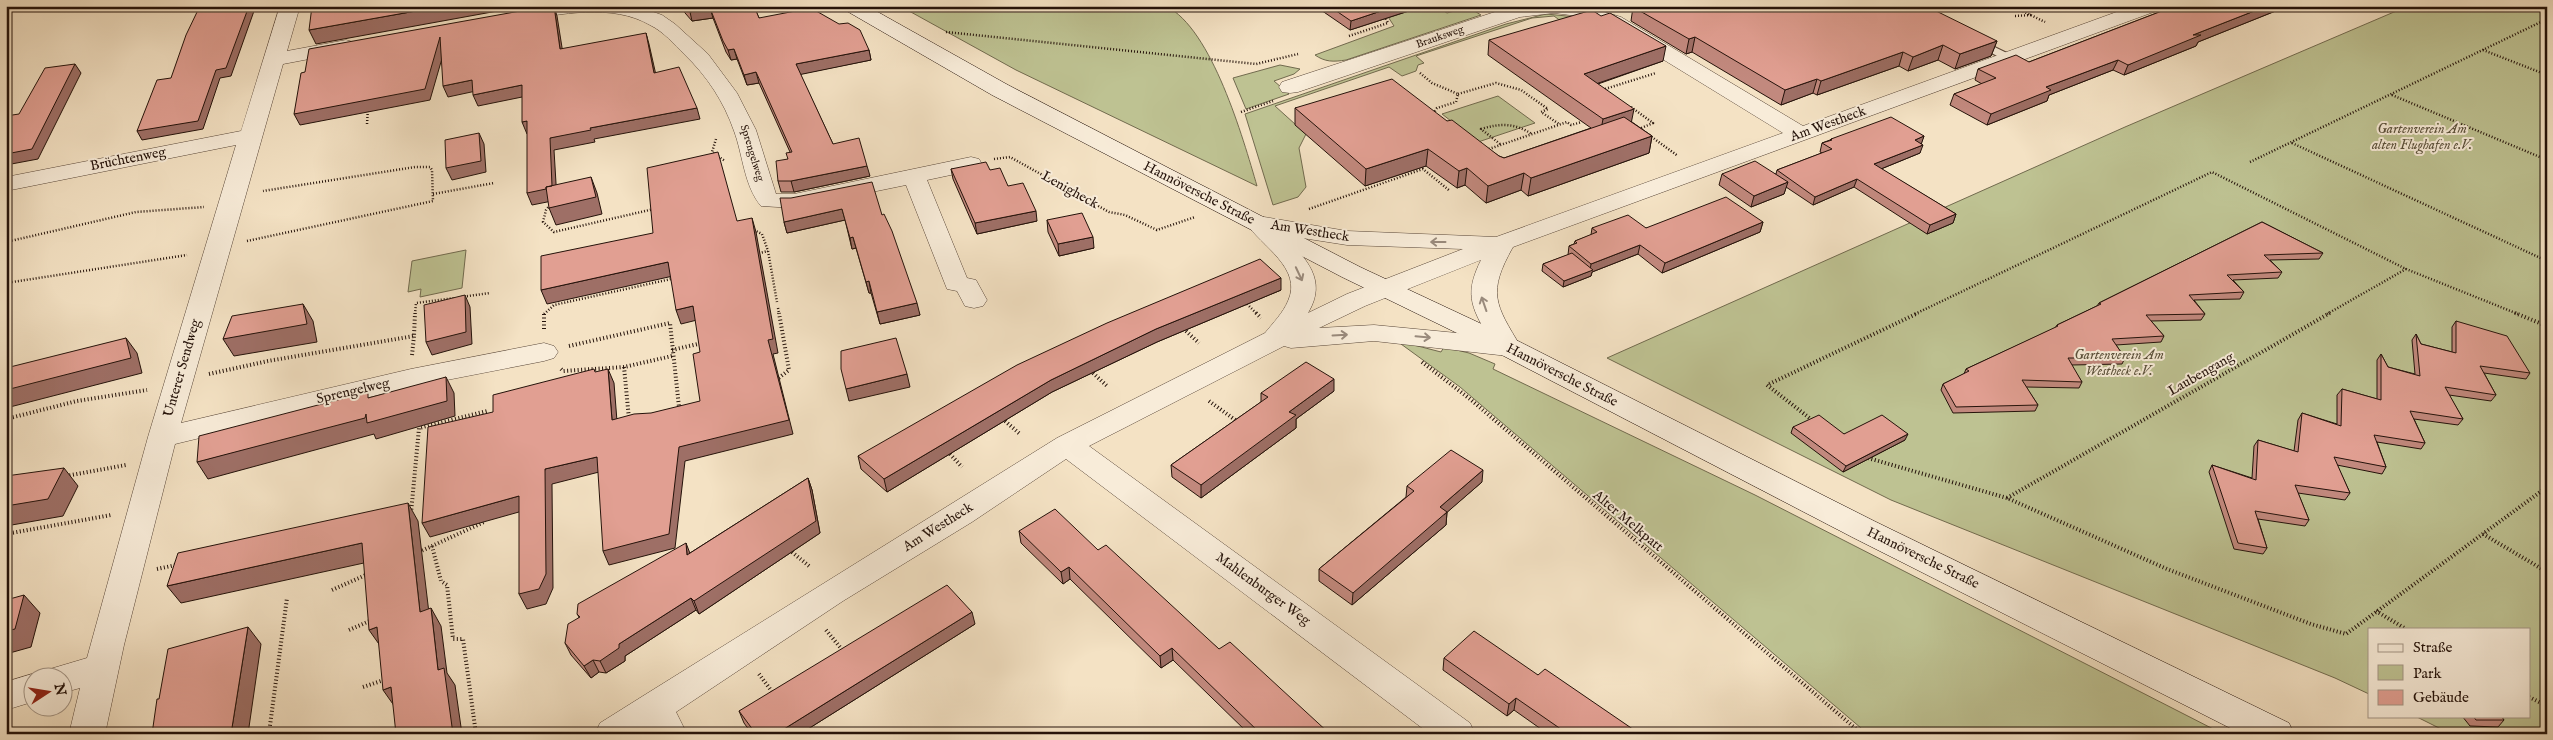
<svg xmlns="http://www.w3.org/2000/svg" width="2553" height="740" viewBox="0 0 2553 740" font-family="'IM FELL English',serif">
<rect width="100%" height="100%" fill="#f4e2c4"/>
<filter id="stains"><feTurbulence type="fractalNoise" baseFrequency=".004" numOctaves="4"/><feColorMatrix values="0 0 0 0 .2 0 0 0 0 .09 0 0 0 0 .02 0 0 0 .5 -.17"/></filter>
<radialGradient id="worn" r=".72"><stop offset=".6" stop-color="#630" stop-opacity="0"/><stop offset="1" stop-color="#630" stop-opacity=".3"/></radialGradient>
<!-- green -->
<path fill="#bec292" stroke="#716a4e" d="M900 6H1166C1212 29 1243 138 1257 186L1016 70Z
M1381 6 1437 7 1447 13 1468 7 1481 15 1346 60C1333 62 1325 62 1315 55L1394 26Z
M2408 6H2547V734H2451L2415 716H2529V629H2369V694L2335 678 1891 500 1607 358 2125 127Z
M1546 14 1577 17 1562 22 1554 16 1532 18 1416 56 1424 63 1418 65 1416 71 1402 76 1389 67 1275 106 1306 134 1299 148 1306 187 1298 197 1273 205 1245 114 1506 24Z
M1280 65 1300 69 1294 74 1274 81 1289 94 1246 109 1233 78Z
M1498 96 1535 123 1478 142 1442 114Z
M466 250 462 288 420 297 421 289 408 292 412 261Z
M1401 344H1410L1441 352 1444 347 1469 353 1495 364 1493 369 1755 495 2223 734H1868L1460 387Z"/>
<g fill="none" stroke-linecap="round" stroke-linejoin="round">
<defs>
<path id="service" d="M1976 38 2013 56 2015 58 2009 61 2005 60 1972 43 1970 41Z"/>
<path id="minor" d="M280 6H300L287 51 346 40 353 42 356 46 353 50 346 52 283 64 181 423 411 369 544 343 554 346 558 352 554 358 544 361 411 387 175 444 124 645 105 734H69L80 688 62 693V678H46L50 669 87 658 148 437 236 145 6 191V177L241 131Z
M535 6H636L662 15 675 24 708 54 737 93 756 130 776 194H794L971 157 979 159 982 164 979 169 927 180 967 278 976 280 987 300 983 306 974 308 965 306 957 291 947 289 906 185 794 208 761 206C744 186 743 155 734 131 724 102 707 76 685 55 674 44 664 32 650 25 612 3 560 14 519 21L512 19 509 15 512 11Z
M1584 6 1621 17 1803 126 2133 6H2162L2159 10 1513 247C1487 293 1495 304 1521 347L1518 353 1508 356 1374 341 1291 348 1284 346 1089 446 1470 723 1475 734H1430L1066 459 972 522 843 601 676 712 687 734H651L649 729 642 734H595L600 723 643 696 1057 438 1265 333C1273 323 1283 313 1288 301 1303 268 1261 246 1246 223L1249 218 1258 216 1347 231 1496 237 1783 133 1607 25 1570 15 1554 13 1520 17 1298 92 1290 93 1282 92 1279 87 1282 82 1510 7ZM1283 235 1347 245 1463 249 1347 294 1308 313C1328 280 1306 258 1283 235ZM1481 260C1465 292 1470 306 1488 336L1374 325 1319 328 1365 306Z
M32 674 43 678H32V702L6 710V682Z"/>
<path id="secondary" d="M842 6H867L1008 85 1360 267 1518 341 1874 521 2289 723 2294 734H2242L1852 537 1498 353 1342 277 992 95 845 10Z"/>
</defs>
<!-- service casing -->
<use href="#service" stroke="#584638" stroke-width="2"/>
<!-- minor casing -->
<use href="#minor" stroke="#584638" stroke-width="1"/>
<!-- secondary casing -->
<use href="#secondary" stroke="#24120a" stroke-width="1"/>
<!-- path-far1 -->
<path stroke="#24120a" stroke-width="2.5" stroke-dasharray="1 2" stroke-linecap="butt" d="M2012 6 2045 22
M2015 16 2031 15
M946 32 1256 64 1298 54
M1349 36 1388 23 1385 17
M2483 50 2547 75
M1420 73 1432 83 1458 94 1456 102 1437 108 1433 114
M1607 91 1605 89 1656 73
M1458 94 1496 83 1521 90 1548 109 1541 112 1559 124
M2392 95 2547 160
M1631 107 1653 123 1639 129
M1241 112 1273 101
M367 124 368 108
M1649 135 1678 156
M716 139 712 152 725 161
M2292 143 2547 261
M1500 144 1481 129C1501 123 1514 123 1532 134
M1486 150 1567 122 1571 125 1582 122
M994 159 1010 157 1109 212 1125 215 1157 230 1195 217
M2250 162 2547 19
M433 194 494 183
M550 205 546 210 543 222 554 232 654 209
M1309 209 1423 169 1450 191
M754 230 762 234 768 251 777 302
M247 241 433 201 432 170 430 167H415L263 191
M6 242 136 212 204 207
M756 254 768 251
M6 283 187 255
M461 297 490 293
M1247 304 1257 314
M778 308 779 314
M415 314 416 303 455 298
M544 314 554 305 671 279 670 274
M1915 314 2212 172 2406 269 2518 314
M2327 314 2406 269"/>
<!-- path -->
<path stroke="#24120a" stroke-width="4" stroke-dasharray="1 2.5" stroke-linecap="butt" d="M1256 313 1261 318
M2515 313 2547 326
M544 329V313
M1186 331 1199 343
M569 346 670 323 679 407H682
M672 350 702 343
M412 355 414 336
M1422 362 1470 399 1862 734
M624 367 629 419
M561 369 563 371 624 367 672 356
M1093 373 1107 386
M209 374 268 361 414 336 415 313
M776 380 789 370 779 313
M1209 401 1238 422
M6 419 77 401 147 390
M1812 420 1767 385 1918 313
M1005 421 1020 434
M950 454 962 467
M1868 458 2007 498 2167 569 2311 624 2346 634 2547 487
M66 476 126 465
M2007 498 2330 313
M411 513 419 428 487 411
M6 534 111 515
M2483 534 2547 572
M432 546 441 581 447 585 453 639H463L476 734
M419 552 484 522
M792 552 809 566
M157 569 176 565
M332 590 368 574
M2376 611 2406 629
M349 630 372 620
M826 630 844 652
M759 674 773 693
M363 687 384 680
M2529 697 2547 706
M272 734 269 733 287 598"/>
<!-- service -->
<use href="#service" fill="#f8ecd9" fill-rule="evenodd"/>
<!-- minor -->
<use href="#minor" fill="#f8ecd9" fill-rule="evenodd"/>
<!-- secondary -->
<use href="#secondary" fill="#f8ecd9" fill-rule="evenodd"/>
</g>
<!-- wall -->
<path fill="#c2897e" stroke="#24120a" d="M679 6H754L759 18 869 50 871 60 800 74 833 144 870 176 794 192H781L778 181 788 159 790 152 759 83 747 85 737 59 731 60 726 52 713 18 692 21Z
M1315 6H1438L1423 11 1418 8 1350 30Z
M2029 6H2048L2037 10Z
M2175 6H2288L2198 42 2196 46 2124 75 2113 70 2049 95 2047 101 1987 125 1950 105 1954 94 1982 84 1975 80 1978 69 2029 62Z
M1633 7 1997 41 1991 56 1955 69 1938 60 1908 71 1899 66 1817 95 1813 93 1781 105 1692 52 1686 54 1631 21Z
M1489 40 1663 61 1598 84 1632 122 1652 136 1649 153 1528 196 1521 190 1486 203 1465 185 1457 188 1426 166 1365 186 1295 125V108L1447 121 1499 156 1504 158 1591 128 1488 55Z
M1924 136 1921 143 1920 153 1881 169 1956 214 1953 223 1927 234 1854 187 1813 205 1786 187 1784 194 1751 207 1719 185 1722 174H1776L1777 170 1822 153 1820 152 1822 143 1830 140 1831 139Z
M951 169 990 170 1008 186 1037 221 977 234 953 179Z
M882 215 920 315 880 324 871 293H869L856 248 852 249 845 220 787 233 784 222Z
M1047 220 1094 248 1059 256 1048 232Z
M1763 222 1760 232 1662 273 1638 254 1592 272 1591 276 1563 287 1542 271 1543 264 1568 255 1569 246 1574 244 1575 241 1591 235 1592 228H1646Z
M2262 222 2323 253 2319 259 2270 260 2282 272 2278 278 2233 280 2244 292 2240 299 2194 300 2205 314 2201 320 2151 321 2164 336 2161 342 2116 345 2125 358 2122 364 2071 365 2082 382 2079 388 2026 387 2038 405 2035 411 1953 413 1941 390 1943 384 1964 374 1966 369 2055 328 2057 325 2097 306 2099 303Z
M1281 290 1157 342 1052 392 887 492 861 469 858 456Z
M2456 321 2530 373 2526 379 2484 373 2496 395 2491 401 2449 395 2463 419 2458 425 2414 419 2425 443 2421 449 2377 442 2386 467 2382 474 2337 465 2350 493 2345 500 2298 493 2309 520 2305 526 2258 519 2267 548 2263 554 2234 549 2209 472 2212 465 2252 478 2254 446 2258 440 2294 451 2298 420 2302 413 2337 424V395L2342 389 2377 399V360L2381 354 2388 367 2415 374 2412 340 2416 334 2421 344 2452 352V327Z
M1334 391 1296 419V428L1201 498 1172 477 1171 465 1261 402V393Z
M1793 427 1844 434 1905 440 1843 472 1791 433Z
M808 478 812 490 820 533 699 614 696 610 625 656V661L606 673 599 672 591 678 571 655 565 643 579 617 577 614 690 553Z
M1482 482 1447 512 1446 525 1352 605 1319 581V569L1406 497 1407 486Z
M1019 531 1098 550 1219 649 1330 734H1249L1173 660 1161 668 1070 579 1063 584 1021 543Z
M975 624 800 734H752L744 723 739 711Z
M1444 658 1538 675 1640 734H1548L1514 710 1507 716 1443 670Z
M2462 716H2501L2504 720 2498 727 2470 726Z"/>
<!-- shaded-wall -->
<path fill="#9e6f66" stroke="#24120a" d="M249 6H252L254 11 231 76 220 78 203 129 142 140 137 131Z
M444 6H525L316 44 309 30Z
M554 6 557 16 564 60 560 49Z
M1396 6H1418V8L1350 30 1351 21Z
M1423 6H1438L1423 11Z
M2039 6H2048L2037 10Z
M2267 6H2288L2198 42 2196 46 2124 75 2128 65 2193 35Z
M710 8 713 18 692 21 690 12Z
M646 33 649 44 658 84 654 73Z
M440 37 445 48 430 100 300 125 294 114Z
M1695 37 1692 52 1686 54 1689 39Z
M1997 41 1991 56 1955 69 1960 54Z
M1943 45 1938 60 1908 71 1913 57Z
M1666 46 1663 61 1581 89 1584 74Z
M734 49 737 59 731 60 728 50Z
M869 50 871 60 798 75 796 64Z
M1903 52 1899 66 1817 95 1821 81Z
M2118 60 2113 70 2049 95 2047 101 1987 125 1991 114 2046 87Z
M75 64 81 73 38 159 6 165V154Z
M756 72 759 83 747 85 744 75Z
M1817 79 1813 93 1781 105 1785 90Z
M472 80 476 91 448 97 443 86Z
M522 85 527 96 478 106 473 95Z
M697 108 700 119 594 139 595 142 554 150 557 200 532 205 527 193 550 138 590 128Z
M1634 109 1631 124 1600 135 1603 119Z
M527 121 532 133 527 134 522 122Z
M479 133 484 144 486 172 452 180 446 168Z
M1652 136 1649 153 1528 196 1531 178Z
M1924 136 1921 145 1915 140Z
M1923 145 1920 153 1871 173 1874 164Z
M1428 149 1426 166 1365 186 1366 169Z
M867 166 870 176 794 192 791 181Z
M1467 168 1465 185 1457 188 1459 171Z
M1524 173 1521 190 1486 203 1488 186Z
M591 177 597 193 602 214 556 225 549 208Z
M1857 179 1854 187 1813 205 1815 197Z
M1788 182 1784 194 1751 207 1754 196Z
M842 209 845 220 787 233 784 222Z
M1036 211 1037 221 977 234 975 223Z
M1956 214 1953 223 1927 234 1930 225Z
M752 218 756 232 778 353 773 354 793 434 685 461 675 548 609 565 603 551 679 447 768 340Z
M1763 222 1760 232 1662 273 1665 263Z
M853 237 856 248 852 249 850 238Z
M1093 237 1094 248 1059 256 1058 244Z
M1640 245 1638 254 1592 272 1591 276 1563 287 1564 281 1590 271 1591 264Z
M668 262 673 276 547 304 541 290Z
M1281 278V290L1157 342 1052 392 887 492 884 479 1051 380 1156 329Z
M869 281 871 293H869L866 282Z
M465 295 470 307 472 344 432 355 426 342Z
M917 303 920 315 880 324 877 312Z
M303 304 313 321 317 342 234 356 223 339Z
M693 306 697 320 681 324 676 310Z
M126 338 137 353 142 373 6 408V390Z
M608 369 614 383 618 434 612 420Z
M907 374 910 387 849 401 846 389Z
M446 377 454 393 455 416 376 439 374 434 208 479 197 462 366 414Z
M1334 379V391L1296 419V428L1201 498V485L1289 412Z
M1908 434 1905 440 1843 472 1846 466Z
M597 457 603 471 552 484 553 588 546 604 527 609 519 594 545 469Z
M64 468 78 486 63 516 6 526V506Z
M1483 470 1482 482 1444 515 1447 512 1446 525 1352 605 1353 593 1440 507Z
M808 478 812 490 820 533 699 614 694 601Z
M519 496 526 510 430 537 422 523Z
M408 503 418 521 431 630 420 612Z
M362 543 373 561 181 603 167 586Z
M686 543 691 556 687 555Z
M1069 567 1070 579 1063 584 1061 572Z
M24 595 40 613 31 647 6 654V631Z
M691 598 696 610 625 656V661L606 673 600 661 619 644Z
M431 608 441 626 447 673 455 685 462 734H453L438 670Z
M972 612 975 624 800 734H776Z
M248 627 261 644 248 734H231Z
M377 627 381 647 369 630Z
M1172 648 1173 660 1161 668 1160 656Z
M593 660 599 672 591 678 584 666Z
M391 687 395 707 383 690Z
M1516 698 1514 710 1507 716 1509 704Z"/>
<!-- building -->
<path fill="#e19f92" stroke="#24120a" d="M228 6H249L226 68 216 70 198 121 137 131 157 80 171 78 186 35 198 10Z
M312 6H444L309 30Z
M548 6H554L560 49 646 33 654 73 679 67 697 108 590 128 591 130 550 138 552 186 546 187V189L527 193V121L522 122V85L473 95 472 80 443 86 440 37 425 89 294 114 301 73 305 72 309 49Z
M685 6H754L759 18 811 8 839 24 848 23 860 30 869 50 796 64 833 144 859 138 867 166 791 181H778L776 161 788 159 786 153 792 152 756 72 744 75 734 49 728 50 723 41 710 8 690 12Z
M1329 6H1396L1351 21Z
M1637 6H1926L1997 41 1960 54 1943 45 1913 57 1903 52 1821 81 1817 79 1785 90 1695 37 1689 39 1633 7Z
M2175 6H2267L2193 35H2201L2128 65 2118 60 2046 87 2051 90 1991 114 1954 94 1996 78 1978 69 2016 55 2029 62Z
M1592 10 1601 16 1610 13 1666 46 1584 74 1634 109 1603 119 1489 40Z
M75 64 32 149 6 154V116L19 114 45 68Z
M1392 79 1447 121 1452 120 1499 156 1504 158 1624 117 1652 136 1531 178 1524 173 1488 186 1467 168 1459 171 1428 149 1366 169 1295 108Z
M1891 117 1924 136 1915 140 1923 145 1874 164 1956 214 1930 225 1857 179 1815 197 1777 170 1832 149 1822 143 1832 140 1831 139Z
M479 133 481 161 446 168 445 140Z
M718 152 737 221 752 218 773 339 768 340 789 420 679 447 669 534 603 551 597 457 545 469 546 574 539 589 519 594V496L422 523 428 427 493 412V395L594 369 595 372 608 369 612 420 634 414 651 413 700 401 693 354 700 352 693 306 676 310 668 262 541 290V256L653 233 647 168Z
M1755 161 1788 182 1754 196 1722 174Z
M986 162 990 170 1000 168 1008 186 1023 183 1036 211 975 223 951 169Z
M591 177 596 197 549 208 546 187Z
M872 182 882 215 884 214 892 231 917 303 877 312 869 281 866 282 853 237 850 238 842 209 784 222 780 198H791Z
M1726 197 1763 222 1665 263 1640 245 1591 264 1569 246 1577 243 1575 241 1597 232 1592 228 1628 215 1646 228Z
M1082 213 1093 237 1058 244 1047 220Z
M2262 222 2323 253 2264 255 2282 272 2227 275 2244 292 2189 295 2205 314 2146 315 2164 336 2112 339 2125 358H2068L2082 382 2022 380 2038 405 1956 407 1943 384 1969 371 1966 369 2058 326 2057 325 2101 304 2099 303Z
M1572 253 1593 270 1564 281 1543 264Z
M1260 259 1281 278 1156 329 1051 380 884 479 858 456 1017 365 1107 323Z
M465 295 466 332 426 342 424 305Z
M303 304 307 324 223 339 232 316Z
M2456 321 2507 336 2530 373 2480 366 2496 395 2445 387 2463 419 2410 411 2425 443 2374 435 2386 467 2334 457 2350 493 2295 485 2309 520 2255 511 2267 548 2238 543 2212 465 2256 480 2258 440 2298 452 2302 413 2341 426 2342 389 2381 400V354L2388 367 2420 376 2416 334 2421 344 2456 353Z
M126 338 131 358 6 390V368Z
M896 338 907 374 846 389 841 369V351Z
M1306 362 1334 379 1289 412 1296 415 1201 485 1171 465 1268 397 1261 393Z
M446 377 447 401 367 423 366 414 365 418 197 462 199 436 368 392V398Z
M1819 415 1844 434 1882 415 1908 434 1846 466 1793 427Z
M1451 450 1483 470 1440 507 1447 512 1353 593 1319 569 1414 491 1407 486Z
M64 468 48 499 6 506V476Z
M808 478 816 521 694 601 691 598 619 644V648L600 661 593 660 584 666 565 643 568 624 580 617 577 614 578 604 686 543 687 555Z
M408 503 420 612 431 608 438 670 444 668 453 734H396L391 687 383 690 377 627 369 630 362 543 167 586 178 553Z
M1055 509 1098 550 1106 545 1219 649 1230 642 1330 734H1261L1172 648 1160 656 1069 567 1061 572 1019 531Z
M947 585 972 612 776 734H756L739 711Z
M24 595 15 629 6 631V600Z
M248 627 231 734H152L157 699H159L168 649Z
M1474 631 1538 675 1545 669 1640 734H1568L1516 698 1509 704 1444 658Z
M2473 716H2501L2504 720H2476Z"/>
<!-- one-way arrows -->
<defs><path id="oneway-shaft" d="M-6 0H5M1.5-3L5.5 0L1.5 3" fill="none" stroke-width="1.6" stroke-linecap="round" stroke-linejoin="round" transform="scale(1.25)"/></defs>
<g stroke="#998a7c">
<use href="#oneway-shaft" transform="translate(1438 242) rotate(-180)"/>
<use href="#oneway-shaft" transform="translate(1299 274) rotate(65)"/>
<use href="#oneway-shaft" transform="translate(1484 304) rotate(-109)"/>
<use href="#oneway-shaft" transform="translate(1340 335) rotate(-3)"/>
<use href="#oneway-shaft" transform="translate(1423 337) rotate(5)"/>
</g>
<g text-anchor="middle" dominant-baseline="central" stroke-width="4" stroke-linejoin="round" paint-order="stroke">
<!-- far-street labels -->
<g font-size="11" fill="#24120a" stroke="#f8ecd9">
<text transform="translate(1440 37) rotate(-19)">Brauksweg</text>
<text transform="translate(752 153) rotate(73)">Sprengelweg</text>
</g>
<!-- street labels -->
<g font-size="14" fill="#24120a" stroke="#f8ecd9">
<text transform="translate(1828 124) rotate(-20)">Am Westheck</text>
<text transform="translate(128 159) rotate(-11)">Brüchtenweg</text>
<text transform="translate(1070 190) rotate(29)">Lenigheck</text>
<text transform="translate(1199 193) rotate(27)">Hannöversche Straße</text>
<text transform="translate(1310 231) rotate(9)">Am Westheck</text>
<text transform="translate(182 368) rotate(-74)">Unterer Sendweg</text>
<text transform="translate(2201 374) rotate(-30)">Laubengang</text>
<text transform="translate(1562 375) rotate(27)">Hannöversche Straße</text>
<text transform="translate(353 391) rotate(-13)">Sprengelweg</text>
<text transform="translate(1628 521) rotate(40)">Alter Melkpatt</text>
<text transform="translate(938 527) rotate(-32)">Am Westheck</text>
<text transform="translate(1923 558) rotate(26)">Hannöversche Straße</text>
<text transform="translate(1263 589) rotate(36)">Mahlenburger Weg</text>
</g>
<!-- park labels -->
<g font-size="14" font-style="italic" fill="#5a503a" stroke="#f8ecd9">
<text x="2422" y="129">Gartenverein Am<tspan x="2422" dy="16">alten Flughafen e.V.</tspan></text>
<text x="2119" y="355">Gartenverein Am<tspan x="2119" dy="16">Westheck e.V.</tspan></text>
</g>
</g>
<!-- margin -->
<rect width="2553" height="740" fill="none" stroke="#f4e2c4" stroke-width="25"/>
<rect x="8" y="8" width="2538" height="725" fill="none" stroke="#24120a" stroke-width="2.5"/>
<rect x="12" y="12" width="2528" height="715" fill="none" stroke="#24120a"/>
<!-- legend -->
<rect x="2368" y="628" width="162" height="90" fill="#f8ecd9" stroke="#a39586"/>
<rect x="2378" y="644" width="25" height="8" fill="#f8ecd9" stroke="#a39586"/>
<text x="2413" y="652" font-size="15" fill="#24120a">Straße</text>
<rect x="2378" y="665" width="25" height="15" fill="#bec292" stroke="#a39586"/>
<text x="2413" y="678" font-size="15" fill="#24120a">Park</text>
<rect x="2378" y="690" width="25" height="15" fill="#e19f92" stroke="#a39586"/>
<text x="2413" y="702" font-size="15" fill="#24120a">Gebäude</text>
<!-- north arrow -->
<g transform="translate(48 692) rotate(78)"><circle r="24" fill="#f8ecd9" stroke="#a39586"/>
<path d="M0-4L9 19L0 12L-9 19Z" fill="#8f2418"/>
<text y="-8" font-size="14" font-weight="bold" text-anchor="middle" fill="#24120a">N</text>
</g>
<rect width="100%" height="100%" filter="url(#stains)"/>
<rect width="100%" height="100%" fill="url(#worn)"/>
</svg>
